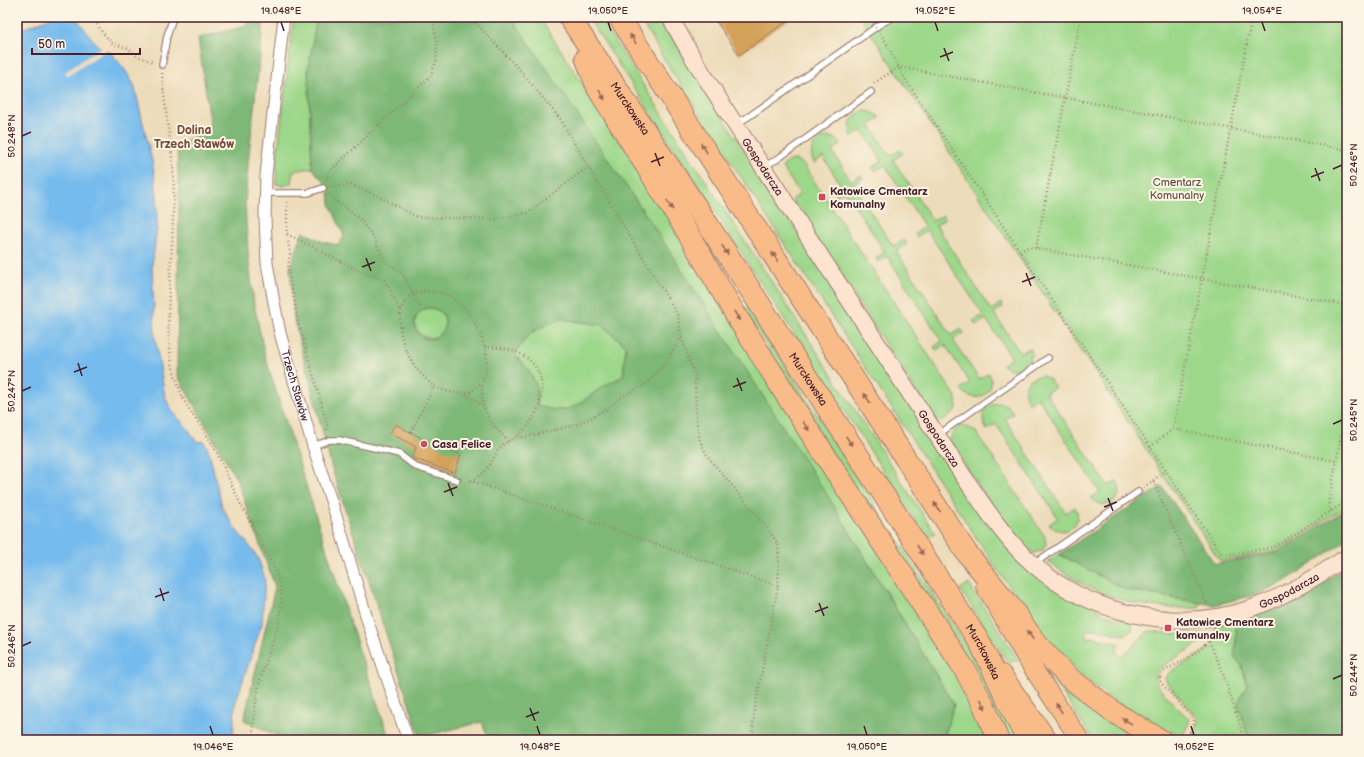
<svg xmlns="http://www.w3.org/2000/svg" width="1364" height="757" viewBox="0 0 1364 757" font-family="'Balsamiq Sans',sans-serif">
<rect width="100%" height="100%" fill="#fcf5e5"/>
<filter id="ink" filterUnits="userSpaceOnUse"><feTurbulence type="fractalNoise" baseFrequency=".025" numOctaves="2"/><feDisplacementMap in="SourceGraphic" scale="8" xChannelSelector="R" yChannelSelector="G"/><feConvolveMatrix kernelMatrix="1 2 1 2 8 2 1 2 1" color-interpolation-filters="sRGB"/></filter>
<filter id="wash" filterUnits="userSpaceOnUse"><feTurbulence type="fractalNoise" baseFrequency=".012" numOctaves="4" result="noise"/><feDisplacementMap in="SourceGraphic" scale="16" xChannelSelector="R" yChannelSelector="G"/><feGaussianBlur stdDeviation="0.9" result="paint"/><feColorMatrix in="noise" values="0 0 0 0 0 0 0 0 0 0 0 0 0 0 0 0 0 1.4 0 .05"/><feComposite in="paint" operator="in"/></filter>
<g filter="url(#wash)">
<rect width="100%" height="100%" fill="#eddcba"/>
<!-- green -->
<path fill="#9cd78a" stroke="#737b5a" d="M294 17H317L308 70 312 168 293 171 291 183 284 186 276 184 278 150Z
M511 17H539L655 195 966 690 988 740H943L954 705 829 498Z
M588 17H599L935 533 927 538Z
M639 17H660L703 87 985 520 1102 613 1131 622 1133 625 1132 630 1125 635 1094 629 1085 631 1087 638 1092 637 1119 644 1116 649 1118 653 1122 657 1147 632 1151 631 1174 634H1207L1205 639 1201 642 1164 665C1159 669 1155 672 1155 678 1156 689 1181 711 1189 719V723L1182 737 1171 731 1169 734 1140 718 1116 702 1081 675 1060 654 1037 628 977 539 664 59Z
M860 17H1347V506L1275 552 1220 561Z
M866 111 874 113 880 118 870 125 890 156 900 150 903 153 893 160 933 221 943 215 945 219 936 225 991 310 1001 303 1003 307 994 313 1020 353 1030 348C1035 368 1017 374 1002 365L1012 358 986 319 976 325 973 321 983 315 927 230 917 237 915 233 925 227 885 165 875 171 872 168 882 161 862 130 852 137C847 124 852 113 866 111Z
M825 137 835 138 841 144 832 151 851 181 861 175 863 178 853 185 893 246 904 240 907 244 896 251 951 335 961 329 964 333 953 340 979 379 989 373C999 393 974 407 961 389L970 383 945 345 936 350 934 347 942 341 887 256 878 262 876 258 885 252 845 191 837 195 835 192 842 187 823 157 814 163C808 151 813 142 825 137Z
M793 160H796L803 164 956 397 957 409 954 412 942 421 934 419 792 200 800 194 782 167 789 161Z
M415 323a15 15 0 1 1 30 0a15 15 0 1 1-30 0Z
M745 308H748L997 694 1022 740H1008L744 309Z
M561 319 602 325 626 346 623 376C615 381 608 383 601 388 576 405 569 417 536 405 537 379 532 374 515 355 528 330 537 329 561 319Z
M1043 376 1049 379 1055 387 1046 393 1108 486 1117 481C1127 499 1105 514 1091 498L1100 492 1038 398 1029 404C1021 390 1025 376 1043 376Z
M1001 403C1007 405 1010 407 1013 413L1005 419 1066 513 1075 507C1085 525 1063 540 1049 524L1058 518 996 424 987 430C978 416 984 403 1001 403Z
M960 426 968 427 976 432 1045 537 1046 544 1043 550 1034 553 1030 551 1011 530 989 502 950 441C951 434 954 430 960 426Z
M1059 554 1126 590 1201 603 1200 606 1197 608C1140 610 1094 597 1048 561Z
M969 584 1019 661H1007L960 589Z
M1236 621V645L1234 656 1242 666 1247 685 1238 703 1250 740H1191L1198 724 1197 717 1167 683 1165 678 1169 673 1211 647 1215 636 1216 625Z
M1049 672 1142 740H1093Z"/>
<!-- forest -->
<path fill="#7db876" stroke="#646c50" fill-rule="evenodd" d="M248 17H264L249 154 245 204 248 253 254 304 265 356 349 620 390 740H286L244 720 275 587 237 480 177 375 179 198 177 146 211 128 198 38 247 26Z
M317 17H511L648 218 829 498 954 705 943 740H489L482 722 420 737 332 469 294 320 290 268 303 232 323 242 339 245 344 236 330 204 329 188 312 168 308 70ZM427 308C463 309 437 355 418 333 410 323 416 312 427 308ZM561 319 602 325 626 346 623 376C615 381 608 383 601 388 576 405 569 417 537 405 537 397 538 387 534 380 530 371 522 362 515 355 528 330 537 329 561 319Z
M1162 486 1215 564 1277 553 1347 509V540L1284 582 1254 595 1214 605 1126 590 1059 554Z
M1347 567V740H1249L1238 703 1247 685 1242 666 1234 656 1236 645V621L1290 604Z"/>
<!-- water -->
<path fill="#76bbed" stroke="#606d8c" d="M52 17H75L98 46 112 54 125 70 134 85 153 165 157 197V228L152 266 155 337 165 397 172 411 188 429 196 441 204 442 209 451 222 507 236 530 248 544 258 558 265 579 262 624 235 704 233 740H17V31Z"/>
<!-- pier -->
<path fill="#eddcba" d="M103 46 108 49 68 76 65 72Z"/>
<g id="blocks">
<!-- building -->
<path fill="#d3a159" d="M722 17H793L739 55 716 21Z
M395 424 446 451 461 454 455 473 412 458 416 447 390 433Z"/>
</g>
</g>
<g filter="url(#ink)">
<use href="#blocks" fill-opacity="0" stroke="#9c7e72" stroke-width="1"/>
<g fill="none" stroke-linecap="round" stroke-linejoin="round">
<defs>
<path id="lane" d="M162 65 167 36 173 17
M737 123 748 117 882 23 894 17
M764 166 776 160 871 92
M266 193H308L323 188
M939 434 1048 358
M313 446 330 440H339L375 448 399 454 416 467 457 480
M1035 563 1138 492"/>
<g id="street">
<path id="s1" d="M284 17 266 175 265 218 267 263 273 297 280 333 313 446 340 528 368 622 408 740"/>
</g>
<g id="secondary">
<path id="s2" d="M670 17 693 58 735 124 964 477C985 507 1005 540 1033 564 1090 615 1179 634 1252 608 1286 596 1316 577 1347 557"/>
</g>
<path id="primary" d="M985 586 1027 659 1080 740
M1002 674 1048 740"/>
<g id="highway">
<path id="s3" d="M569 17 703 217 980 643 1027 740"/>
<path d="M619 17 966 552 1013 610 1036 643 1067 676 1115 713 1161 740"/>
<path d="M586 58 598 89 686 230 737 317 802 420 965 670 984 706 998 740"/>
</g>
</defs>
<!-- lane casing -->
<use href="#lane" stroke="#9c7e72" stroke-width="8"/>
<!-- street casing -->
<use href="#street" stroke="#9c7e72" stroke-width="13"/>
<!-- secondary casing -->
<use href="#secondary" stroke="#9c7e72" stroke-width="18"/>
<!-- primary casing -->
<use href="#primary" stroke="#9c7e72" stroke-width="20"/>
<!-- highway casing -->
<use href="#highway" stroke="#9c7e72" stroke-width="23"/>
<!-- path -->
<path stroke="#9c7e72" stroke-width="2.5" stroke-dasharray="1 3" stroke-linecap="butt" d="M93 17 102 32 113 44 128 48 137 56 153 62
M470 17 519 69 561 120 588 167 665 294 678 316 681 336 695 377 696 419 700 441 708 457 769 530 778 545 779 564 778 586 754 713 752 740
M96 22 99 17
M887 44 902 74 1222 555 1270 548 1281 543 1347 501
M162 73C164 104 170 135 173 167 174 182 174 197 173 212 173 257 165 305 170 349 171 363 175 377 180 390 186 410 202 425 212 444 225 467 234 493 247 516 257 537 275 563 280 586 286 616 270 646 262 674 256 696 253 718 253 740
M874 83 899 67 1347 150
M326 180 329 172 366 137 430 77 436 62 437 45 433 21 430 17
M331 187 351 185 376 195 417 217 496 219 527 213 588 167
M329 194 333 199 359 218 372 235 385 261 402 273 422 310
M287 202V234L358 270 385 280 400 311
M287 234 290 254 288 268 298 321 326 420 328 432
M1036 248 1081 17
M1020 252 1028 247 1347 305
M424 291C432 292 441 292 448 295 472 307 500 360 480 384 474 390 468 394 459 393 451 393 441 390 433 385 413 370 398 343 400 317 401 308 404 300 412 295 416 293 420 292 424 291Z
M483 381C479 408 489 424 509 441 538 427 556 381 527 358 516 349 499 347 485 347
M466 394 483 406
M1173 429 1336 461
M411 432 434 386
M518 437H525L579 424 605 410 620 398 646 384 665 364 681 337
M1150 447 1173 429 1252 17
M466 481H472L778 586
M472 481C477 477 483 474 487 468 496 458 495 448 509 441
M1153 481 1207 604
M1144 488 1166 470
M1331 511 1328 506 1347 404
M1209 641 1222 671 1245 740
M1186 739 1194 725V719L1163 685C1159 680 1159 676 1164 671 1178 663 1210 649 1212 631"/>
<!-- lane -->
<use href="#lane" stroke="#fff" stroke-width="5.5"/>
<!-- street -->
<use href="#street" stroke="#fff" stroke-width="11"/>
<!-- secondary -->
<use href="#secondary" stroke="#fde4d0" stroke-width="16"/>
<!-- primary -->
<use href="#primary" stroke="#f9bc89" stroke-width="18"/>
<!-- highway -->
<use href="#highway" stroke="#f9bc89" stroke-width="21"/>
<!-- path-bridge -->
<path stroke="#9c7e72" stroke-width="2.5" stroke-dasharray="1 3" stroke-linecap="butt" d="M869 17 887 44"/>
</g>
<!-- one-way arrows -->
<defs><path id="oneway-solid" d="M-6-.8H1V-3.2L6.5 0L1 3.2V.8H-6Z"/></defs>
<g fill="#965">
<use href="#oneway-solid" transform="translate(633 39) rotate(-123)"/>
<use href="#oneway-solid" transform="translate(602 95) rotate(58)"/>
<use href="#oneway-solid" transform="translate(704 148) rotate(-123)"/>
<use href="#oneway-solid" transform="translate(670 205) rotate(58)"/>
<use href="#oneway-solid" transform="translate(725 250) rotate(57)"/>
<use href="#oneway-solid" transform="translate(775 257) rotate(-123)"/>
<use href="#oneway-solid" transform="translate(737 316) rotate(59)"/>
<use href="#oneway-solid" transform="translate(867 398) rotate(-123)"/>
<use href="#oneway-solid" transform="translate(806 426) rotate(57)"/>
<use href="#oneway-solid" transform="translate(849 441) rotate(57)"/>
<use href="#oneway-solid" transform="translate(937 507) rotate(-123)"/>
<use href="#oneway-solid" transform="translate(920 550) rotate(57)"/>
<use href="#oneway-solid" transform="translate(1030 635) rotate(-125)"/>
<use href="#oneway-solid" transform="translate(983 704) rotate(63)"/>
<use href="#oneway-solid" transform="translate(1059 708) rotate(-124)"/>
<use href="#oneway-solid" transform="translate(1127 721) rotate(-148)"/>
</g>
</g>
<!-- ticks -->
<path fill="none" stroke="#4a1f2b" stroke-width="1.5" d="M281 22 284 31M608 22 611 31M935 22 938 31M1262 22 1265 31M944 48 949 61M940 57 953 52M22 136 31 132M655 153 660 166M651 162 664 157M1315 168 1320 181M1333 169 1342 165M1311 177 1324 172M366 258 371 271M362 267 375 262M1026 273 1031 286M1022 282 1035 277M78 363 82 376M74 372 87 367M737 378 742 391M733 387 746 382M22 391 31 387M1333 424 1342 420M448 483 453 496M444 492 457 487M1108 498 1113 511M1104 507 1117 502M160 588 164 601M155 597 169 592M819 603 824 616M815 612 828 607M22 646 31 642M1333 679 1342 675M530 708 535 721M526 717 539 712M210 726 213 735M537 726 540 735M864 726 867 735M1191 726 1194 735"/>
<!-- markers -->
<g fill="#d1495b" stroke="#fcf5e5" stroke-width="1.5">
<rect x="818" y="193" width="8" height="8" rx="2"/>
<circle cx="424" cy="444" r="4"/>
<rect x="1164" y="624" width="8" height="8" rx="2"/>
</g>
<g text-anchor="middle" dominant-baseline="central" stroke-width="4" stroke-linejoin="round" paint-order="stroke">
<!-- street labels -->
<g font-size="11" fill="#4a1f2b" stroke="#fcf5e5">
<text stroke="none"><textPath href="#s3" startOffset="110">Murckowska</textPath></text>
<text stroke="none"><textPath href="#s2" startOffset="176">Gospodarcza</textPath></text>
<text stroke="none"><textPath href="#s3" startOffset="434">Murckowska</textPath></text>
<text stroke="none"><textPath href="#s1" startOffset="373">Trzech Stawów</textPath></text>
<text stroke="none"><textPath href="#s2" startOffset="500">Gospodarcza</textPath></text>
<text stroke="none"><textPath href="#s2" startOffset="932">Gospodarcza</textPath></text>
<text stroke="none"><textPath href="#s3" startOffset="758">Murckowska</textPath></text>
</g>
<!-- park labels -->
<g font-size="11" fill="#635648" stroke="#fcf5e5">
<text x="1177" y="182">Cmentarz<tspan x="1177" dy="13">Komunalny</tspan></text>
</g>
<!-- poi labels -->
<g font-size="11" font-weight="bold" fill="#4a1f2b" stroke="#fcf5e5" text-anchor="start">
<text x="830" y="191">Katowice Cmentarz<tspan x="830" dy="13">Komunalny</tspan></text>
<text x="432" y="444">Casa Felice</text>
<text x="1176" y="622">Katowice Cmentarz<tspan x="1176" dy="13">komunalny</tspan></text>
</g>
<!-- neighbourhood labels -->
<g font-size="12" font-weight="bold" fill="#7a4c3b" stroke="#fcf5e5">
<text x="194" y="130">Dolina<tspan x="194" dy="14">Trzech Stawów</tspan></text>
</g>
</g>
<!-- margin -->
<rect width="1364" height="757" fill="none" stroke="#fcf5e5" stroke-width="44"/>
<!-- scale -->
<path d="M32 48v6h108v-6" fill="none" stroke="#4a1f2b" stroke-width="2"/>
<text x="38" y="48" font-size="12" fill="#4a1f2b" stroke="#fcf5e5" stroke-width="3" paint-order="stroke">50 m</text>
<rect x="22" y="22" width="1320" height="713" fill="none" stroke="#4a1f2b" stroke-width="1.5"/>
<g font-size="10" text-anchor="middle" fill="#4a1f2b">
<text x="281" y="14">19.048°E</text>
<text x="608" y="14">19.050°E</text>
<text x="935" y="14">19.052°E</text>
<text x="1262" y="14">19.054°E</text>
<text transform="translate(11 136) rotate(-90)" y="4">50.248°N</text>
<text transform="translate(1353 165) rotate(-90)" y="4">50.246°N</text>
<text transform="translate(11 391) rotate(-90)" y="4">50.247°N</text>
<text transform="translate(1353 420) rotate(-90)" y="4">50.245°N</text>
<text transform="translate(11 646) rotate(-90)" y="4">50.246°N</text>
<text transform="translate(1353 675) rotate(-90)" y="4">50.244°N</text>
<text x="213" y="750">19.046°E</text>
<text x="540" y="750">19.048°E</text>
<text x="867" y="750">19.050°E</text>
<text x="1194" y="750">19.052°E</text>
</g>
</svg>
